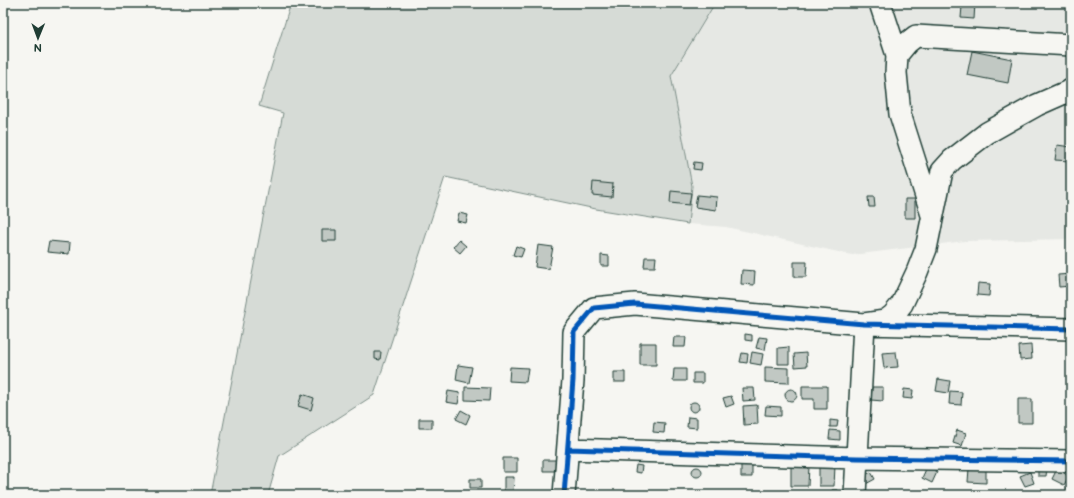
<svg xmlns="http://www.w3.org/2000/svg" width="1074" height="498" viewBox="0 0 1074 498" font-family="'Balsamiq Sans',sans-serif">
<rect width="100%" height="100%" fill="#f6f6f2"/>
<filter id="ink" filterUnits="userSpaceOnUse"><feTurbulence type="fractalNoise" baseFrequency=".025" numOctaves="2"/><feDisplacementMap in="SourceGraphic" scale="8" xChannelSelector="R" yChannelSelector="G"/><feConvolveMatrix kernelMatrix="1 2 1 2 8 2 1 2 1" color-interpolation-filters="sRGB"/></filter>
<g filter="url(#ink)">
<!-- built -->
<path fill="#e6e8e4" d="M715 3H1071V239L965 241 852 255 726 227 688 224 692 186 671 76Z"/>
<!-- green -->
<path fill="#d6dbd6" stroke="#7a8c85" d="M291 3H715L671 76 692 186 688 224 596 209 445 177 374 395 279 456 268 495H210L283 113 259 106Z"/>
<!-- building -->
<path fill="#c1c8c3" stroke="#1f3d34" d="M953 3H975L974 19 961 18 962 6H952Z
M972 51 1012 59 1008 83 967 75Z
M1068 58H1071V70L1067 69Z
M1057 145 1071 147 1070 161 1055 160Z
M694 162 702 163 701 170 693 169Z
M593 182 613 184 612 197 592 195Z
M671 191 691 193 689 205 670 203Z
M697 195 717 197 716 210 695 207Z
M868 197H874L875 207H869Z
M905 199H915V218H905Z
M459 213 468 215 466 223 457 221Z
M322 230H336V241H322Z
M459 240 466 246 460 253 453 247Z
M49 241 70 243 69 254 47 252Z
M538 245 553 247 549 269 535 267Z
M516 246 524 249 521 257 513 255Z
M601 255 609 256V266H601Z
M645 257H656L655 267H644Z
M794 262H807L806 277H794Z
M742 270 755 271 754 285 741 284Z
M1071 274V286L1059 287 1058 275Z
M978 283 990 284 989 296 977 295Z
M745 334 752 335V341L745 340Z
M674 337H686L685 347H673Z
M759 337 767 338 765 350 756 348Z
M640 343H656V365H640Z
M1031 345 1032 359 1020 360 1019 346Z
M789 347V364H778V348Z
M375 352H381L380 360 375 359Z
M752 352 763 354 761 365 750 363Z
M896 352 898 367 884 368 882 353Z
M742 353 748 354 747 363 740 362Z
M806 353 807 366 795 367 794 354Z
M458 365 472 367 469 383 456 380Z
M510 367 528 368 526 382 509 381Z
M765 367 789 368V383L765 382Z
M674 369H686V381H673Z
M614 372H625V382H614Z
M693 373H703V383H693Z
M938 379 950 381 948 393 936 391Z
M802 386H827V409H814V399H802Z
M465 387 490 388 489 401 465 400Z
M872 387H883V401L871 400Z
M742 388H754L755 400 743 401Z
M904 389 913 390 912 399 903 398Z
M785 395a6 6 0 1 1 12 0a6 6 0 1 1-12 0Z
M448 391 460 393 458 404 446 402Z
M950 391 962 392 961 405 949 404Z
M302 394 314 398 311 410 298 406Z
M731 396 734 404 726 407 723 398Z
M1018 399H1032V423H1018Z
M689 407a5 5 0 1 1 10 0a5 5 0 1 1-10 0Z
M757 405 758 424 744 425 743 406Z
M766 406 781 407V416L765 415Z
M461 410 470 415 466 424 456 419Z
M688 417 697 418V428L687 427Z
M419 419H432V428H419Z
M830 420 838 421 837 427H830Z
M654 422 665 423 664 433 653 432Z
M830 430 840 431V440L829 439Z
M957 430 966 433 962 446 953 443Z
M503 458H517V472H503Z
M543 460H556L555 471H543Z
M636 465 642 466 641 473 635 472Z
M741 465H752V477H741Z
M791 465 809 466 808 486H791Z
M819 466H835L834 486H819Z
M927 467 937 472 932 483 922 478Z
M692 472a5 5 0 1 1 10 0a5 5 0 1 1-10 0Z
M969 468H986V483L968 482Z
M1038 468H1047L1046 476H1038Z
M1057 469 1069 476 1064 485 1052 479Z
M871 472 875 479 864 485 860 478Z
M1030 472 1034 483 1025 486 1020 476Z
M504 477H514L513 494 504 493Z
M470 479H481V488H470Z
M1071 482V495H1070L1067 488Z
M346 490 347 495H324Z
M832 490H838V495H831Z
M417 491 429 493V495H416Z
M786 493 819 494V495H786Z"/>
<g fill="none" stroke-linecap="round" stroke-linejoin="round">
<defs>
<path id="minor" d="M880 3 897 55
M932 215 900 114 896 73 897 55 907 43 916 36 1071 45
M568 449 857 458 1071 461
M564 495 573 380 574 332 594 308 635 304 864 324 1071 329
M855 495 864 324 885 321 893 315 902 304 917 272 926 249 942 171 952 160 987 133 1037 105 1071 90"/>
</defs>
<!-- minor casing -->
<use href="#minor" stroke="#1f3d34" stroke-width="24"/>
<!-- minor -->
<use href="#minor" stroke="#f6f6f2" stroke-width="21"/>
<defs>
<path id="cycleway" d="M568 449 857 458 1071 461
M564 495 573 380 574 332 594 308 635 304 864 324 1071 329"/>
</defs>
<!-- cycleway casing -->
<use href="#cycleway" stroke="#f6f6f2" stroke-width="8"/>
<!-- cycleway -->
<use href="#cycleway" stroke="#0057b8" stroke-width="5"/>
</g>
</g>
<!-- margin -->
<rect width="1074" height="498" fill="none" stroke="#f6f6f2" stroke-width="16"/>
<rect x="8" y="8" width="1058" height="482" fill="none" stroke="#1f3d34" stroke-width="1.5" filter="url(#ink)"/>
<!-- north arrow -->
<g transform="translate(38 38) rotate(181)" stroke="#f6f6f2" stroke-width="3" paint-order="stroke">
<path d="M0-3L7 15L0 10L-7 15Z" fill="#1f3d34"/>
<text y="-6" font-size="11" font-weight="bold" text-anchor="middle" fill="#1f3d34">N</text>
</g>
</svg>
